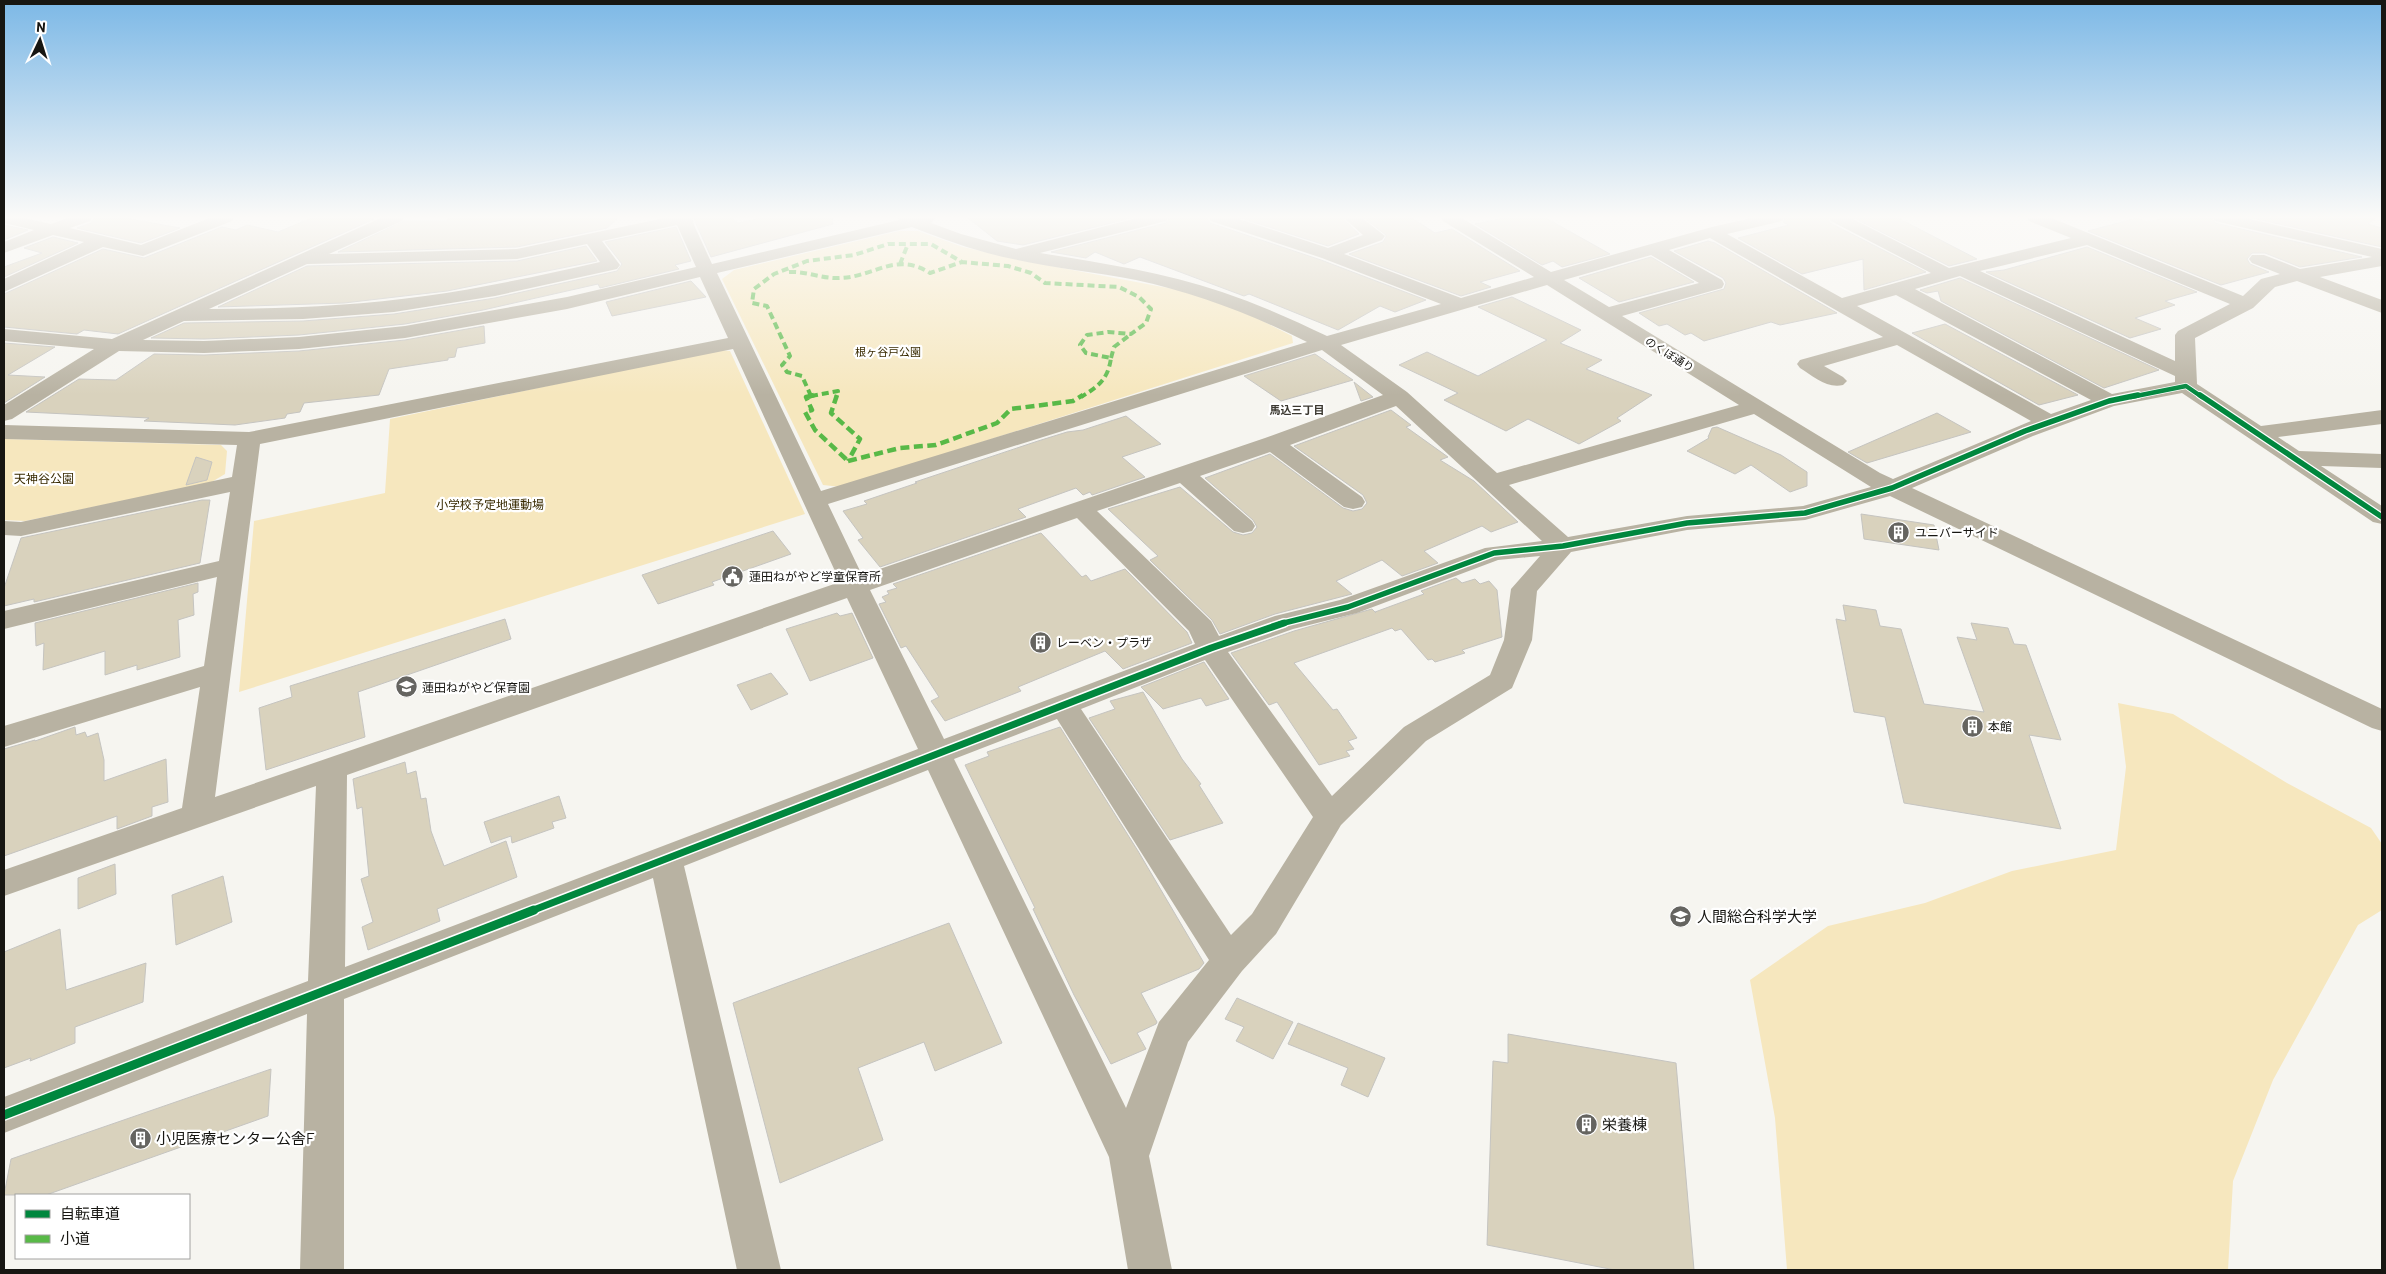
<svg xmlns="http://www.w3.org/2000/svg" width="2386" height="1274" viewBox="0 0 2386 1274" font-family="Barlow,'Noto Sans JP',sans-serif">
<rect width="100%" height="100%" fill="#f6f5f0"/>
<!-- green -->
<path fill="#f6e7be" d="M899 231H918L963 247 1035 263 1184 291 1229 304 1292 336 1293 343 841 487 823 485 722 279 734 270Z
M718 350 730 351 805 514 239 692 254 521 385 493 390 419Z
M4 439 221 445 227 451 225 474 210 483 25 521 4 520Z
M2118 703 2173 714 2287 783 2371 828 2382 844V910L2358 925 2273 1080 2233 1181 2228 1270H1787L1775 1118 1750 980 1828 926 1925 903 2012 871 2116 850 2126 767Z"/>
<!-- building -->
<path fill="#d9d2bd" stroke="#c5c4c0" d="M94 217H120L180 228 141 243 77 228 91 223Z
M314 217H362L374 219 118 334 84 330 77 334 4 327V294L103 249 144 258 222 227 236 230 247 225 278 232Z
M451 217H583L617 219 607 228 517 247 338 252 404 221H446Z
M705 217H731L738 223 766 217H832L833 224 711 257 694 219Z
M967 217H1135L1023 245 997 241Z
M1170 217H1207L1210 223 1321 260 1426 300 1395 312 1380 306 1338 330 1249 294 1244 296 1140 257 1124 264 1095 252 1086 258 1051 252 1166 223Z
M1238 217H1341L1359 234 1328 246Z
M1363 217H1410L1435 233 1452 229 1520 271 1480 282 1491 287 1461 296 1349 254 1383 242 1386 237V235Z
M1510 217H1544L1610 254 1562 267 1553 261 1542 265 1475 224Z
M1786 217H1827L1830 223 1926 272 1864 290 1863 259 1802 274 1738 238 1789 225 1783 222Z
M1852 217H1896L1977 259 1949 266Z
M2170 217H2211L2215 223 2362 257 2300 267 2265 253H2252L2247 259 2250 264 2269 272 2221 285 2088 231 2137 218 2147 222Z
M2248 217H2377L2368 224 2382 228V247Z
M4 225 28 230 4 240Z
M676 227 691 261 675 265 679 269 600 288 598 284 483 310 405 324 299 335 204 339 151 338 184 323 303 321 394 314 495 298 617 271 622 264 605 242Z
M53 237 78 243 4 277V267L42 253 24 248Z
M1708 241 1715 243 1837 313 1780 325 1771 322 1704 341 1691 333 1685 335 1667 324 1659 326 1639 313 1724 289 1726 283 1723 278 1674 251Z
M586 246 597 261 447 291 344 303 218 307 307 266 517 261Z
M2087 247 2197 292 2165 301 2175 305 2135 318 2161 329 2130 338 1986 272 2004 270Z
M1651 257 1694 282 1619 302 1579 278Z
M1960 278 2159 370 2104 388 1941 301 1938 291 1927 293 1920 290Z
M691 281 706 297 612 316 606 302Z
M1512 297 1581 330 1560 343 1602 360 1586 369 1652 395 1617 418 1621 421 1579 444 1528 419 1506 431 1444 400 1458 393 1399 365 1427 352 1478 376 1547 340 1478 307Z
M1945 324 2078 395 2039 405 1912 333Z
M484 326 485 343 457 348 455 357 448 358V360L389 369 379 395 304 403 300 412 287 414 285 418 235 425 144 421 149 418 26 412 79 379 116 380 154 354 204 355 299 351 405 340Z
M4 343 55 347 8 375 45 377 4 403Z
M1315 354 1353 380 1281 401 1244 376Z
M1354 382 1373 397 1361 401Z
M1391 410 1411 425 1406 427 1448 457 1440 460 1474 481 1518 522 1491 532 1482 526 1424 551 1438 563 1402 576 1382 560 1336 581 1352 594 1275 614 1220 634 1212 620 1150 560 1158 556 1108 509 1180 487 1233 532 1243 535 1252 533 1257 527 1253 520 1205 478 1270 454 1343 508 1353 511 1362 509 1367 503 1363 495 1294 446Z
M1937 413 1971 432 1867 463 1848 452Z
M1126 416 1161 444 1122 457 1145 477 1092 495 1090 492 1083 495 1076 488 1018 509 1026 517 880 567 858 540 863 538 843 511 867 504 864 501 917 483 915 482 1038 441 1067 432 1083 430Z
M1717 427 1781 455 1807 472V486L1790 492 1751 465 1735 474 1687 451 1709 438 1708 437 1712 428Z
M196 457 212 462 207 480 186 485Z
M202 500H210L200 563 34 602V599L4 606V588L21 538Z
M1861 514 1934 525 1939 550 1864 539Z
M773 531 791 554 712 582 714 585 658 604 642 575Z
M1041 533 1082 577 1086 575 1091 581 1125 569 1187 632 1192 643 1123 669 1105 651 1018 687 1021 691 945 721 931 701 939 697 906 646 901 648 879 604 886 602 882 597 889 594 887 591 897 588 893 584Z
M1456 578 1462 583 1475 579 1480 584 1489 581 1497 590 1502 637 1462 650 1465 653 1435 662 1432 659 1428 660 1401 629 1395 631 1392 628 1294 663 1333 710 1337 709 1357 738 1348 741 1354 749 1346 751 1350 756 1319 765 1277 702 1269 705 1231 653 1294 631 1372 609 1376 613 1375 612 1424 594 1421 591Z
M198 583V592L193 594 194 615 178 620 180 657 137 670V665L105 675V651L43 670 44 643 36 646 35 623Z
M1843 605 1876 610 1880 626 1901 629 1924 704 1984 712 1957 637 1977 640 1971 623 2008 628 2014 644 2026 645 2061 740 2029 735 2061 829 1904 803 1885 717 1854 712 1836 619 1846 621Z
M837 613 840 616 852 613 873 658 810 681 786 629Z
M505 619 511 639 358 692 365 737 266 770 259 708 292 697 290 686Z
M1204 662 1229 699 1206 706 1201 698 1163 709 1141 687Z
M771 673 788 694 751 710 737 685Z
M1143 692 1182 759 1201 784 1199 785 1223 823 1170 840 1089 718 1115 709 1110 701Z
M75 727 76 735 85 732 87 737 98 733 104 760V781L166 759 168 802 152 807V816L117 829V816L4 856V749L35 740V741Z
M1060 727 1138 851 1204 963 1199 969 1141 993 1157 1022 1156 1024 1137 1033 1146 1049 1111 1064 1074 995 1033 909 1035 908 965 765 989 756 987 752Z
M405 762 407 774 416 771 421 799 426 798 431 831 444 866 506 841 517 877 437 909 440 921 368 950 362 927 373 922 361 879 369 876 362 807 357 809 353 779Z
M559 796 566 818 552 822 554 828 512 843 511 836 491 843 484 822Z
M115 864 116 894 78 909V878Z
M223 876 232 922 176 945 172 895Z
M949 923 1002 1043 935 1071 924 1042 858 1068 883 1140 780 1183 733 1003Z
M60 929 66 990 146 963 143 1002 75 1027V1043L30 1061 31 1058 4 1068V952Z
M1237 998 1293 1022 1273 1059 1236 1041 1244 1027 1225 1019Z
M1298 1023 1385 1058 1368 1097 1341 1085 1348 1068 1288 1044Z
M1508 1034 1676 1063 1694 1270H1615L1487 1245 1493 1061 1508 1063Z
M271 1069 268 1116 46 1195H4L11 1159Z"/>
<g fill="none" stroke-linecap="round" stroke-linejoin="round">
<!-- minor -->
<path fill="#b8b2a2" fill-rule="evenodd" d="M4 217H20L51 224 70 217H92L90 221 70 228 141 245 212 217H234L232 221 143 256 103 247 4 292V279L84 242 53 235 4 253V242L34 230 4 223Z
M383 217H404L402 221 329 254 517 249 669 217H692L694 225 712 264 899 220 897 217H933L935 219 931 223 961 234 1016 249 1141 217H1168L1166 221 1040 253C1101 263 1163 272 1222 292 1258 304 1293 320 1327 336L1441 304 1322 258 1211 221 1209 217H1233L1328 248 1363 235 1343 217H1361L1385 236 1382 240 1344 254 1461 298 1534 277 1443 221 1441 217H1460L1551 272 1712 227 1756 217H1784L1782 221 1727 234 1842 298 1931 273 1831 221 1829 217H1849L1949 268 2071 238 2029 221 2027 217H2049L2243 296 2261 279 2280 274 2252 263 2249 259 2252 255H2264L2300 269 2372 257 2215 221 2213 217H2241L2382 249V266L2320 277 2382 300V313L2297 281 2275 287 2253 308 2195 338 2197 384 2261 426 2382 410V424L2278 437 2299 451 2382 454V468L2321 466 2382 506V524L2373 522 2182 393 2114 406 2033 436 1912 488 2382 709V731L2372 728 1890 496 1805 520 1687 530 1571 552 1537 591 1532 640 1512 688 1426 741 1341 825 1276 934 1242 971 1188 1042 1149 1156 1172 1270H1128L1109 1157 928 770 684 866 781 1270H737L653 878 344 999V1270H300L307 1014 4 1133V1097L308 981 316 786 4 896V870L182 808 200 687 4 747V726L204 666 217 577 4 629V611L219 561 230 492 21 536 4 535V521L21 522 232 477 237 445 4 439V425L249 432 728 338 700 277 567 309 405 338 299 349 204 353 119 351 12 419 4 421V405L94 349 4 341V329L112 339ZM677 225 696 267 567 297 405 326 299 337 204 341 143 340 184 321 303 319 394 312 495 296 617 269 620 265 602 241ZM912 227C945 240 978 252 1013 259 1054 268 1096 272 1136 280 1196 293 1253 315 1307 342L821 491 717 273ZM1710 238 1883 337 1800 360 1797 364 1800 368C1813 376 1827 389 1843 385L1847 381 1843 377 1824 366 1897 345 2031 421 1893 479 1880 473 1622 316 1722 288 1724 284 1722 280 1669 250ZM587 244 600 262C542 275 484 288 425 296 353 306 281 309 209 309L307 264 517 259ZM2087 245 2230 304 2178 331 2175 335V361L1980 271ZM1651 255 1699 283 1609 307 1564 280ZM1960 276 2175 376V382L2112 394 1915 289ZM1547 285 1739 405 1497 473 1407 392 1341 345ZM1896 295 2091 400 2051 414 1857 306ZM733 349 840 582 215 797 260 444ZM1322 350 1383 395 1265 438 862 575 828 504ZM1396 406 1542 541 1485 548 1340 600 1275 616 1219 636 1211 621 1097 511 1180 483 1234 531 1243 533 1252 531 1255 526 1252 521 1200 476 1270 452 1344 507 1353 509 1362 507 1365 502 1362 497 1290 445ZM1754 414 1871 487 1803 506 1687 516 1568 537 1509 485ZM1077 518 1189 631 1195 644 944 739 870 590ZM1540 556 1511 589 1504 640 1490 675 1404 727 1332 796 1228 652 1293 629 1357 613 1498 560ZM847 598 918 749 345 967 347 775ZM1205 660 1313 817 1252 914 1231 935 1081 709ZM1057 719 1209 960 1159 1022 1126 1108 954 759Z"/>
<!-- quiet-far1 -->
<path stroke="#58b947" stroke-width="4" stroke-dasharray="7 4" stroke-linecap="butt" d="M900 264 908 244
M789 272C807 271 822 279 840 278 874 277 896 251 930 273L962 262
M1111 358 1114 347 1131 334
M811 396 802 376 787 372 782 365 790 356 767 306 752 303 754 289 774 274 807 261 854 255 888 244H931L962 262 1008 266 1031 273 1045 283 1119 287 1139 297 1151 309 1146 323 1131 334 1108 332 1087 335 1080 345 1086 353 1111 358C1108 379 1099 386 1081 397
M811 396 838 391 836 397
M808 397 811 396"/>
<!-- quiet -->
<path stroke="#58b947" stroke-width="4.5" stroke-dasharray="9 4.5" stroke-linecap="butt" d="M837 395 831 413 860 439 848 461
M811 396 806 397 812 410 805 412 815 430 848 461
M811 396 814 395
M848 461 900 448 936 445 997 423 1011 409 1073 401 1083 395"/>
<defs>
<path id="cycleway-far3" d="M2131 397 2186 386 2202 397"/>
<path id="cycleway-far2" d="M2200 395 2382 517
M1280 624 1348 607 1494 553 1563 546 1687 523 1805 513 1892 488 2025 431 2109 401 2138 395"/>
<path id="cycleway-far1" d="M531 911 1211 648 1284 623"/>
<path id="cycleway" d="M4 1115 534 910"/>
</defs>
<!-- cycleway-far3 casing -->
<use href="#cycleway-far3" stroke="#fff" stroke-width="6"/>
<!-- cycleway-far2 casing -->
<use href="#cycleway-far2" stroke="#fff" stroke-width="8"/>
<!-- cycleway-far1 casing -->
<use href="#cycleway-far1" stroke="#fff" stroke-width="10"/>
<!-- cycleway casing -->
<use href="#cycleway" stroke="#fff" stroke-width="12"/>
<!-- cycleway-far3 -->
<use href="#cycleway-far3" stroke="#00873e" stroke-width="4.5"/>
<!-- cycleway-far2 -->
<use href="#cycleway-far2" stroke="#00873e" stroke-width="5.5"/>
<!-- cycleway-far1 -->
<use href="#cycleway-far1" stroke="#00873e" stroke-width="7"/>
<!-- cycleway -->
<use href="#cycleway" stroke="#00873e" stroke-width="9"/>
</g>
<!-- sky -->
<linearGradient id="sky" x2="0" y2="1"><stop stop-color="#7cb8e6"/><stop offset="0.55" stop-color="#fbfaf8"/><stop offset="1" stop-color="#fbfaf8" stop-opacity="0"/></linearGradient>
<rect width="2386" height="395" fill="url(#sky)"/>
<!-- icons -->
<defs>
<symbol id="building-disc" viewBox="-11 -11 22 22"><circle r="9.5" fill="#656460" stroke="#fff"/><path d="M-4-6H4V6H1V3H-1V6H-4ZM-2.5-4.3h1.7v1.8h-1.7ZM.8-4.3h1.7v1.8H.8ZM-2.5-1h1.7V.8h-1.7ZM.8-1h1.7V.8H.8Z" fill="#fff"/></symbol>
<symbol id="civic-disc" viewBox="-11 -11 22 22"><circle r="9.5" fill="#656460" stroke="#fff"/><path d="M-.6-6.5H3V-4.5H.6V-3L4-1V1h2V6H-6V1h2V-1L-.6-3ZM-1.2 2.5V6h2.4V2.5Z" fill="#fff"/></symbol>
<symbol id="school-disc" viewBox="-11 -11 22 22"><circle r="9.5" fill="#656460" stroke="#fff"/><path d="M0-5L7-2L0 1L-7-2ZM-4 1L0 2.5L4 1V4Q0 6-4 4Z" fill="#fff"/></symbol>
<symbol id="university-disc" viewBox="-11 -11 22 22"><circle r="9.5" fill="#656460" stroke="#fff"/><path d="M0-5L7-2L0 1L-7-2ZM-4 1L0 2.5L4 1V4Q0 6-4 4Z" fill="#fff"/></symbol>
</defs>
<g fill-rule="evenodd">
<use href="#building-disc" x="1886" y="520" width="25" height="25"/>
<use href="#civic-disc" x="720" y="564" width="25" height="25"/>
<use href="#building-disc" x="1028" y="630" width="25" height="25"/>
<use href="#school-disc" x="394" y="674" width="25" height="25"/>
<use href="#building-disc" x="1960" y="714" width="25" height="25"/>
<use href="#university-disc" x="1668" y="904" width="25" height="25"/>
<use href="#building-disc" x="1574" y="1112" width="25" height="25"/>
<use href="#building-disc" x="128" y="1126" width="25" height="25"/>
</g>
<g text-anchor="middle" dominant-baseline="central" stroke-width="4.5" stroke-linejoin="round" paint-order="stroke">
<!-- far-park labels -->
<g font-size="11" fill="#382a00" stroke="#fff">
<text x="888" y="351">根ヶ谷戸公園</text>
</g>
<!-- far-street labels -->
<g font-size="11" fill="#171612" stroke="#fff">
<text transform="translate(1670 354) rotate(32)">のくぼ通り</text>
</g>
<!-- far-neighbourhood labels -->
<g font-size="11" font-weight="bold" fill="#3b3830" stroke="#fff">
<text x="1297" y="409">馬込三丁目</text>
</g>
<!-- park labels -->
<g font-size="12" fill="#382a00" stroke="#fff">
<text x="44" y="478">天神谷公園</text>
<text x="490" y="504">小学校予定地運動場</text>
</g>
<!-- poi labels -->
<g font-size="12" fill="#171612" stroke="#fff" text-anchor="start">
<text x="1915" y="532">ユニバーサイド</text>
<text x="749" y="576">蓮田ねがやど学童保育所</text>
<text x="1056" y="642">レーベン・プラザ</text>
<text x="422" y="687">蓮田ねがやど保育園</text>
<text x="1988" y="726">本館</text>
</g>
<!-- near-poi labels -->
<g font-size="15" fill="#171612" stroke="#fff" text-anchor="start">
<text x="1697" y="916">人間総合科学大学</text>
<text x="1602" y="1124">栄養棟</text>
<text x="156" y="1138">小児医療センター公舎F</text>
</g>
</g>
<!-- border -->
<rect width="2386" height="1274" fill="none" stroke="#171612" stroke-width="10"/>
<!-- legend -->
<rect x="15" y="1194" width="175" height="65" fill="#ffffff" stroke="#a2a2a0"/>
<rect x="25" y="1210" width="25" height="8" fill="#00873e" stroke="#a2a2a0"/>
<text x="60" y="1219" font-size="15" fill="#171612">自転車道</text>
<rect x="25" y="1235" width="25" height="8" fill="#58b947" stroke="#a2a2a0"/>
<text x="60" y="1244" font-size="15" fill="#171612">小道</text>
<!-- north arrow -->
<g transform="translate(40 40) rotate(4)" stroke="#ffffff" stroke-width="4" paint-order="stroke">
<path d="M0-4L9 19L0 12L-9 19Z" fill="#171612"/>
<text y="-8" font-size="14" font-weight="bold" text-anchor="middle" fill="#171612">N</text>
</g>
</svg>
